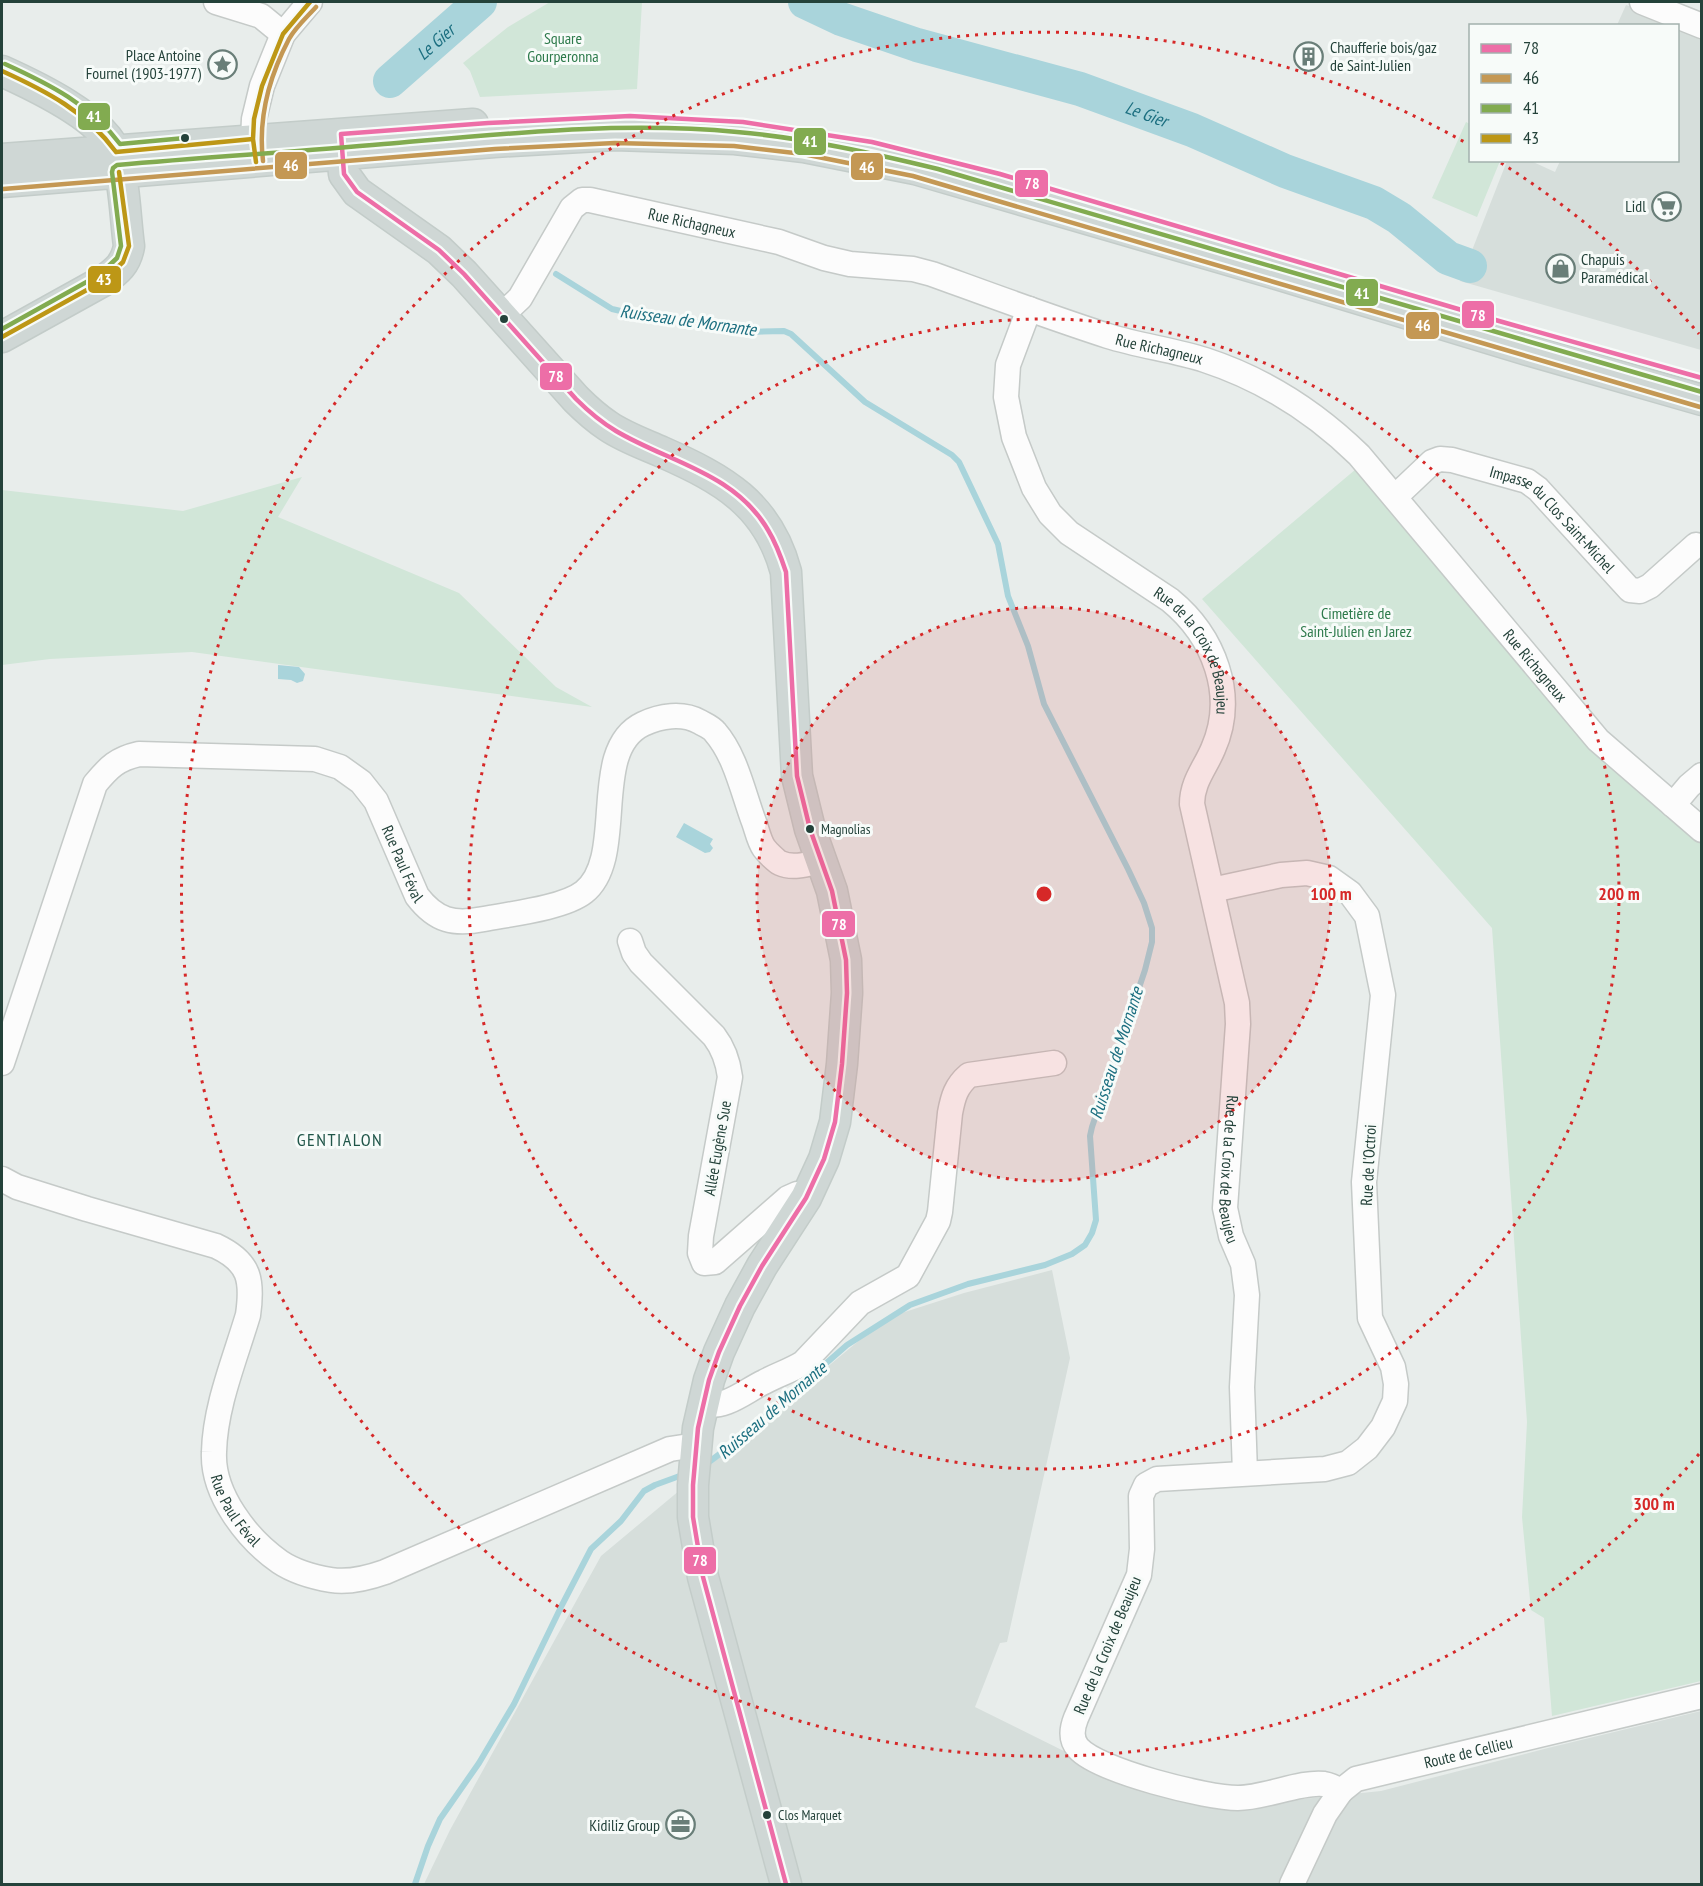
<svg xmlns="http://www.w3.org/2000/svg" width="1703" height="1886" viewBox="0 0 1703 1886" font-family="'PT Sans Narrow',sans-serif">
<rect width="100%" height="100%" fill="#e8edeb"/>
<!-- built -->
<path fill="#d6dedb" d="M1626 5 1689 27 1701 34V350L1460 281 1507 161H1531L1555 172 1560 161 1678 160V26L1617 25Z
M1052 1270 1070 1358 1007 1642 1000 1643 975 1707 1096 1767 1197 1802 1294 1800 1381 1791 1548 1748 1701 1711V1884H424L450 1830 601 1556 886 1318 964 1293Z"/>
<!-- green -->
<path fill="#d1e6d8" d="M550 2H642L637 89 480 97 470 71 463 63 508 27Z
M1466 122 1470 124V160L1500 161 1477 217 1432 198Z
M1356 469 1701 838V1681L1552 1716 1544 1618 1531 1610 1522 1517 1527 1422 1492 928 1202 599Z
M302 477 278 517 459 593 556 687 592 707 192 652 50 659 2 665V490L183 511Z"/>
<!-- water -->
<path fill="#a9d4db" d="M278 665 299 667 305 674 303 681 297 683 291 680 278 679Z
M684 823 713 839 710 844 713 848 710 852 705 853 676 837Z"/>
<g fill="none" stroke-linecap="round" stroke-linejoin="round">
<!-- stream -->
<path stroke="#a9d4db" stroke-width="6" d="M556 274 612 309 625 312 709 324 748 332 784 331 791 334 865 402 952 455 959 462 998 544 1008 596 1028 646 1044 704 1128 869 1144 903 1152 928V942L1145 970 1092 1127 1090 1136 1096 1220 1092 1233 1085 1245 1072 1254 1045 1265 968 1284 910 1305 847 1345 737 1441 705 1465
M415 1884 428 1846 440 1819 479 1763 514 1704 562 1605 591 1549 621 1521 644 1491 655 1485 685 1474"/>
<!-- river -->
<g stroke="#a9d4db" stroke-width="34">
<path id="s1" d="M805 2 841 19 917 45 1080 89 1192 130 1285 171 1374 203 1399 218 1448 258 1470 266"/>
<path id="s2" d="M390 81 480 2"/>
</g>
<defs>
<g id="minor">
<path d="M216 2 261 16 283 34"/>
<path d="M1642 2 1702 26"/>
<path d="M256 158 253 139 254 119 262 86 283 34 310 2"/>
<path id="s3" d="M1029 309 1008 365 1006 397 1014 437 1034 488 1050 514 1069 533 1170 600C1214 636 1237 695 1213 749 1205 768 1192 782 1192 804L1237 1003 1238 1024 1225 1208 1231 1236 1243 1264 1247 1295 1242 1387 1245 1473"/>
<path id="s4" d="M502 315 520 298 572 208 582 200H590L779 242 824 258 850 264 913 269 932 274C990 295 1049 317 1108 336 1140 346 1174 350 1205 360 1263 379 1316 413 1359 455L1598 740 1702 830"/>
<path id="s5" d="M1395 497 1432 462 1440 459 1452 460 1527 481 1538 489 1630 590 1640 591 1650 586 1696 545"/>
<path d="M1673 805 1689 786 1702 775"/>
<path d="M1212 890 1281 875 1307 873 1329 878 1350 893 1367 916 1383 995 1364 1182 1370 1318 1393 1367 1396 1384 1395 1401 1383 1427 1367 1448 1348 1463 1325 1469 1157 1479 1146 1485 1141 1496 1142 1549 1139 1575 1076 1718C1072 1728 1070 1739 1078 1748 1098 1771 1207 1798 1238 1798 1265 1798 1301 1781 1324 1784 1330 1785 1336 1788 1341 1791"/>
<path d="M630 941 634 953 641 963 714 1036C724 1049 728 1061 730 1077L701 1236 700 1253 704 1263 715 1262 788 1198 797 1194 806 1198"/>
<path id="s6" d="M2 1063 95 784C109 767 117 759 139 754L315 759 340 767 361 782 376 801 417 896C436 921 454 925 484 919 510 914 564 908 584 892 628 857 588 750 643 724 660 716 682 712 700 722 705 725 711 727 715 732 736 756 743 793 754 822 757 830 759 841 764 848 767 852 776 861 780 863 793 869 808 864 820 861"/>
<path id="s7" d="M2 1179 17 1187 87 1209 216 1246C250 1262 253 1280 248 1315 235 1359 215 1406 214 1452 212 1494 247 1539 280 1562 295 1572 313 1577 331 1580 349 1583 368 1578 385 1572L670 1449 696 1445"/>
<path d="M703 1404C726 1409 745 1391 764 1382 777 1375 790 1371 803 1363L860 1303 908 1276 938 1221 940 1212 950 1113C953 1097 956 1086 969 1075L1054 1063"/>
<path id="s8" d="M1292 1884 1325 1814 1341 1791 1356 1779 1702 1696"/>
</g>
<path id="major" d="M2 71C33 85 106 119 116 154 125 184 125 216 129 246 126 264 117 271 103 281L2 337
M341 134 344 174 357 192 439 250 464 274 576 399C586 409 596 418 608 426 624 437 644 444 662 452 723 479 768 504 786 572L797 776 810 829 832 891 846 960 847 993 842 1064 835 1122 824 1159 806 1198 762 1266 740 1306 719 1352 709 1380 698 1428 693 1485V1517L703 1577 786 1884
M2 159 473 124
M2 182 494 142 615 135 735 139 804 147 915 169 1273 273 1531 351 1702 400"/>
</defs>
<!-- minor casing -->
<use href="#minor" stroke="#c5cac8" stroke-width="27"/>
<!-- major casing -->
<use href="#major" stroke="#c3ccc9" stroke-width="33"/>
<!-- minor -->
<use href="#minor" stroke="#fcfcfc" stroke-width="24"/>
<!-- major -->
<use href="#major" stroke="#cfd7d5" stroke-width="30"/>
<defs>
<path id="bus-1" d="M341 134 344 174 357 192 439 250 464 274 576 399C588 411 601 422 616 431 668 462 735 473 768 530 776 543 781 557 786 572L797 776 810 829 832 891 846 960 847 993 842 1064 835 1122 824 1159 806 1198 762 1266 740 1306 719 1352 709 1380 698 1428 693 1485V1517L703 1577 786 1884
M341 134 488 123 630 116 743 122 872 142 1000 174 1499 321 1702 378"/>
<path id="bus-2" d="M263 161C258 119 269 77 289 39 295 28 307 17 316 7
M3 189 495 149 615 143 734 146 803 154 913 176 1700 407"/>
<path id="bus-3" d="M5 64C49 84 91 105 120 144L185 138
M2 329 99 275 117 258 121 246 112 172 113 168 117 165C206 157 295 152 384 144 501 134 620 121 737 132 805 138 872 153 938 169L1702 392"/>
<path id="bus-4" d="M2 71C46 91 87 112 116 152
M116 152 253 139
M256 162 253 139 254 119 262 86 283 34 310 2
M2 337 103 281 123 262 129 246 119 172"/>
</defs>
<!-- bus-1 casing -->
<use href="#bus-1" stroke="#f7fbf9" stroke-width="9"/>
<!-- bus-2 casing -->
<use href="#bus-2" stroke="#f7fbf9" stroke-width="9"/>
<!-- bus-3 casing -->
<use href="#bus-3" stroke="#f7fbf9" stroke-width="9"/>
<!-- bus-4 casing -->
<use href="#bus-4" stroke="#f7fbf9" stroke-width="9"/>
<!-- bus-1 -->
<use href="#bus-1" stroke="#ed6ea7" stroke-width="4.5"/>
<!-- bus-2 -->
<use href="#bus-2" stroke="#c49854" stroke-width="4.5"/>
<!-- bus-3 -->
<use href="#bus-3" stroke="#82ab50" stroke-width="4.5"/>
<!-- bus-4 -->
<use href="#bus-4" stroke="#bd9716" stroke-width="4.5"/>
</g>
<!-- distance rings -->
<circle cx="1044" cy="894" r="287" fill="#d62828" fill-opacity=".12"/>
<g fill="none" stroke="#d62828" stroke-width="3" stroke-dasharray="3 6">
<circle cx="1044" cy="894" r="287"/>
<circle cx="1044" cy="894" r="575"/>
<path d="M1699 1454A862 862 0 1 1 1468 144M1501 163A862 862 0 0 1 1699 334"/>
</g>
<!-- icons -->
<defs>
<symbol id="building-ring" viewBox="-11 -11 22 22"><circle r="9.5" fill="#f7fbf9" stroke="#697e78" stroke-width="1.5"/><path d="M-4-6H4V6H1V3H-1V6H-4ZM-2.5-4.3h1.7v1.8h-1.7ZM.8-4.3h1.7v1.8H.8ZM-2.5-1h1.7V.8h-1.7ZM.8-1h1.7V.8H.8Z" fill="#697e78"/></symbol>
<symbol id="sight-ring" viewBox="-11 -11 22 22"><circle r="9.5" fill="#f7fbf9" stroke="#697e78" stroke-width="1.5"/><path d="M0-6L1.8-2.2L6-1.7L2.9 1.2L3.7 5.4L0 3.3L-3.7 5.4L-2.9 1.2L-6-1.7L-1.8-2.2Z" fill="#697e78"/></symbol>
<symbol id="supermarket-ring" viewBox="-11 -11 22 22"><circle r="9.5" fill="#f7fbf9" stroke="#697e78" stroke-width="1.5"/><path d="M-6-5.5h2.5l.6 2H6L4.5 2H-2.5L-4.4-4H-6ZM-1.5 3.2a1.3 1.3 0 1 0 .1 0ZM3 3.2a1.3 1.3 0 1 0 .1 0Z" fill="#697e78"/></symbol>
<symbol id="shop-ring" viewBox="-11 -11 22 22"><circle r="9.5" fill="#f7fbf9" stroke="#697e78" stroke-width="1.5"/><path d="M-5-2.5h2.3a2.7 3.5 0 0 1 5.4 0H5L5.5 6h-11ZM-1.5-2.5h3a1.5 2.3 0 0 0-3 0Z" fill="#697e78"/></symbol>
<symbol id="office-ring" viewBox="-11 -11 22 22"><circle r="9.5" fill="#f7fbf9" stroke="#697e78" stroke-width="1.5"/><path d="M-6-3h4V-5.5h4V-3h4V5H-6ZM-1-4.5V-3h2v-1.5ZM-6 0V1H6V0Z" fill="#697e78"/></symbol>
</defs>
<g fill-rule="evenodd">
<use href="#building-ring" x="1292" y="40" width="33" height="33"/>
<use href="#sight-ring" x="206" y="48" width="33" height="33"/>
<use href="#supermarket-ring" x="1650" y="190" width="33" height="33"/>
<use href="#shop-ring" x="1544" y="252" width="33" height="33"/>
<use href="#office-ring" x="664" y="1808" width="33" height="33"/>
</g>
<!-- markers -->
<g fill="#24423a" stroke="#f7fbf9" stroke-width="2">
<circle cx="185" cy="138" r="5"/>
<circle cx="504" cy="319" r="5"/>
<circle cx="810" cy="829" r="5"/>
<circle cx="767" cy="1815" r="5"/>
</g>
<g text-anchor="middle" dominant-baseline="central" stroke-width="6" stroke-linejoin="round" paint-order="stroke">
<!-- bus labels -->
<g font-size="14" fill="#24423a" stroke="#f7fbf9" text-anchor="start">
<text x="821" y="829">Magnolias</text>
<text x="778" y="1815">Clos Marquet</text>
</g>
<!-- park labels -->
<g font-size="16" fill="#2d7a4b" stroke="#f7fbf9">
<text x="563" y="38">Square<tspan x="563" dy="18">Gourperonna</tspan></text>
<text x="1356" y="613">Cimetière de<tspan x="1356" dy="18">Saint-Julien en Jarez</tspan></text>
</g>
<!-- poi labels -->
<g font-size="16" fill="#24423a" stroke="#f7fbf9" text-anchor="end">
<text x="1330" y="47" text-anchor="start">Chaufferie bois/gaz<tspan x="1330" dy="18">de Saint-Julien</tspan></text>
<text x="201" y="55">Place Antoine<tspan x="201" dy="18">Fournel (1903-1977)</tspan></text>
<text x="1646" y="206">Lidl</text>
<text x="1581" y="259" text-anchor="start">Chapuis<tspan x="1581" dy="18">Paramédical</tspan></text>
<text x="660" y="1825">Kidiliz Group</text>
</g>
<!-- street labels -->
<g font-size="16" fill="#24423a" stroke="#f7fbf9">
<text stroke="none"><textPath href="#s4" startOffset="254">Rue Richagneux</textPath></text>
<text stroke="none"><textPath href="#s4" startOffset="740">Rue Richagneux</textPath></text>
<text stroke="none"><textPath href="#s5" startOffset="192">Impasse du Clos Saint-Michel</textPath></text>
<text stroke="none"><textPath href="#s3" startOffset="423">Rue de la Croix de Beaujeu</textPath></text>
<text stroke="none"><textPath href="#s4" startOffset="1244">Rue Richagneux</textPath></text>
<text stroke="none"><textPath href="#s6" startOffset="669">Rue Paul Féval</textPath></text>
<text transform="translate(717 1148) rotate(-80)">Allée Eugène Sue</text>
<text transform="translate(1368 1165) rotate(-87)">Rue de l'Octroi</text>
<text stroke="none"><textPath href="#s3" startOffset="963">Rue de la Croix de Beaujeu</textPath></text>
<text stroke="none"><textPath href="#s7" startOffset="514">Rue Paul Féval</textPath></text>
<text transform="translate(1107 1645) rotate(-67)">Rue de la Croix de Beaujeu</text>
<text stroke="none"><textPath href="#s8" startOffset="240">Route de Cellieu</textPath></text>
</g>
<!-- water labels -->
<g font-size="18" font-style="italic" fill="#1c6f80" stroke="#f7fbf9">
<text stroke="none"><textPath href="#s2" startOffset="60">Le Gier</textPath></text>
<text stroke="none"><textPath href="#s1" startOffset="360">Le Gier</textPath></text>
<text transform="translate(688 320) rotate(8)">Ruisseau de Mornante</text>
<text transform="translate(1116 1053) rotate(-72)">Ruisseau de Mornante</text>
<text transform="translate(772 1410) rotate(-41)">Ruisseau de Mornante</text>
</g>
<!-- neighbourhood labels -->
<g font-size="18" letter-spacing="1.5" fill="#1f5548" stroke="#f7fbf9">
<text x="340" y="1139">GENTIALON</text>
</g>
</g>
<circle cx="1044" cy="894" r="9" fill="#d62828" stroke="#f7fbf9" stroke-width="3"/>
<g font-size="18" text-anchor="middle" font-weight="bold" fill="#d62828" stroke="#f7fbf9" stroke-width="6" stroke-linejoin="round" paint-order="stroke">
<text x="1331" y="900">100 m</text>
<text x="1619" y="900">200 m</text>
<text x="1654" y="1510">300 m</text>
</g>
<g stroke="#f7fbf9" stroke-width="2">
<rect x="77" y="102" width="34" height="29" rx="6" fill="#82ab50"/>
<rect x="793" y="127" width="34" height="29" rx="6" fill="#82ab50"/>
<rect x="274" y="151" width="34" height="29" rx="6" fill="#c49854"/>
<rect x="850" y="152" width="34" height="29" rx="6" fill="#c49854"/>
<rect x="1014" y="169" width="35" height="29" rx="6" fill="#ed6ea7"/>
<rect x="87" y="265" width="35" height="29" rx="6" fill="#bd9716"/>
<rect x="1345" y="278" width="34" height="29" rx="6" fill="#82ab50"/>
<rect x="1461" y="300" width="34" height="29" rx="6" fill="#ed6ea7"/>
<rect x="1405" y="311" width="35" height="29" rx="6" fill="#c49854"/>
<rect x="539" y="362" width="34" height="29" rx="6" fill="#ed6ea7"/>
<rect x="821" y="910" width="35" height="28" rx="6" fill="#ed6ea7"/>
<rect x="683" y="1546" width="34" height="29" rx="6" fill="#ed6ea7"/>
</g>
<g font-size="16" text-anchor="middle" font-weight="bold" fill="#fff">
<text x="94" y="122">41</text>
<text x="810" y="147">41</text>
<text x="291" y="171">46</text>
<text x="867" y="173">46</text>
<text x="1032" y="189">78</text>
<text x="104" y="285">43</text>
<text x="1362" y="299">41</text>
<text x="1478" y="321">78</text>
<text x="1423" y="331">46</text>
<text x="556" y="382">78</text>
<text x="839" y="930">78</text>
<text x="700" y="1566">78</text>
</g>
<!-- border -->
<rect width="1703" height="1886" fill="none" stroke="#24423a" stroke-width="6"/>
<!-- legend -->
<rect x="1469" y="24" width="210" height="138" fill="#f7fbf9" stroke="#a3b1ad" stroke-width="1.5"/>
<rect x="1481" y="44" width="30" height="9" fill="#ed6ea7" stroke="#a3b1ad" stroke-width="1.5"/>
<text x="1523" y="54" font-size="18" fill="#24423a">78</text>
<rect x="1481" y="74" width="30" height="9" fill="#c49854" stroke="#a3b1ad" stroke-width="1.5"/>
<text x="1523" y="84" font-size="18" fill="#24423a">46</text>
<rect x="1481" y="104" width="30" height="9" fill="#82ab50" stroke="#a3b1ad" stroke-width="1.5"/>
<text x="1523" y="114" font-size="18" fill="#24423a">41</text>
<rect x="1481" y="134" width="30" height="9" fill="#bd9716" stroke="#a3b1ad" stroke-width="1.5"/>
<text x="1523" y="144" font-size="18" fill="#24423a">43</text>
</svg>
